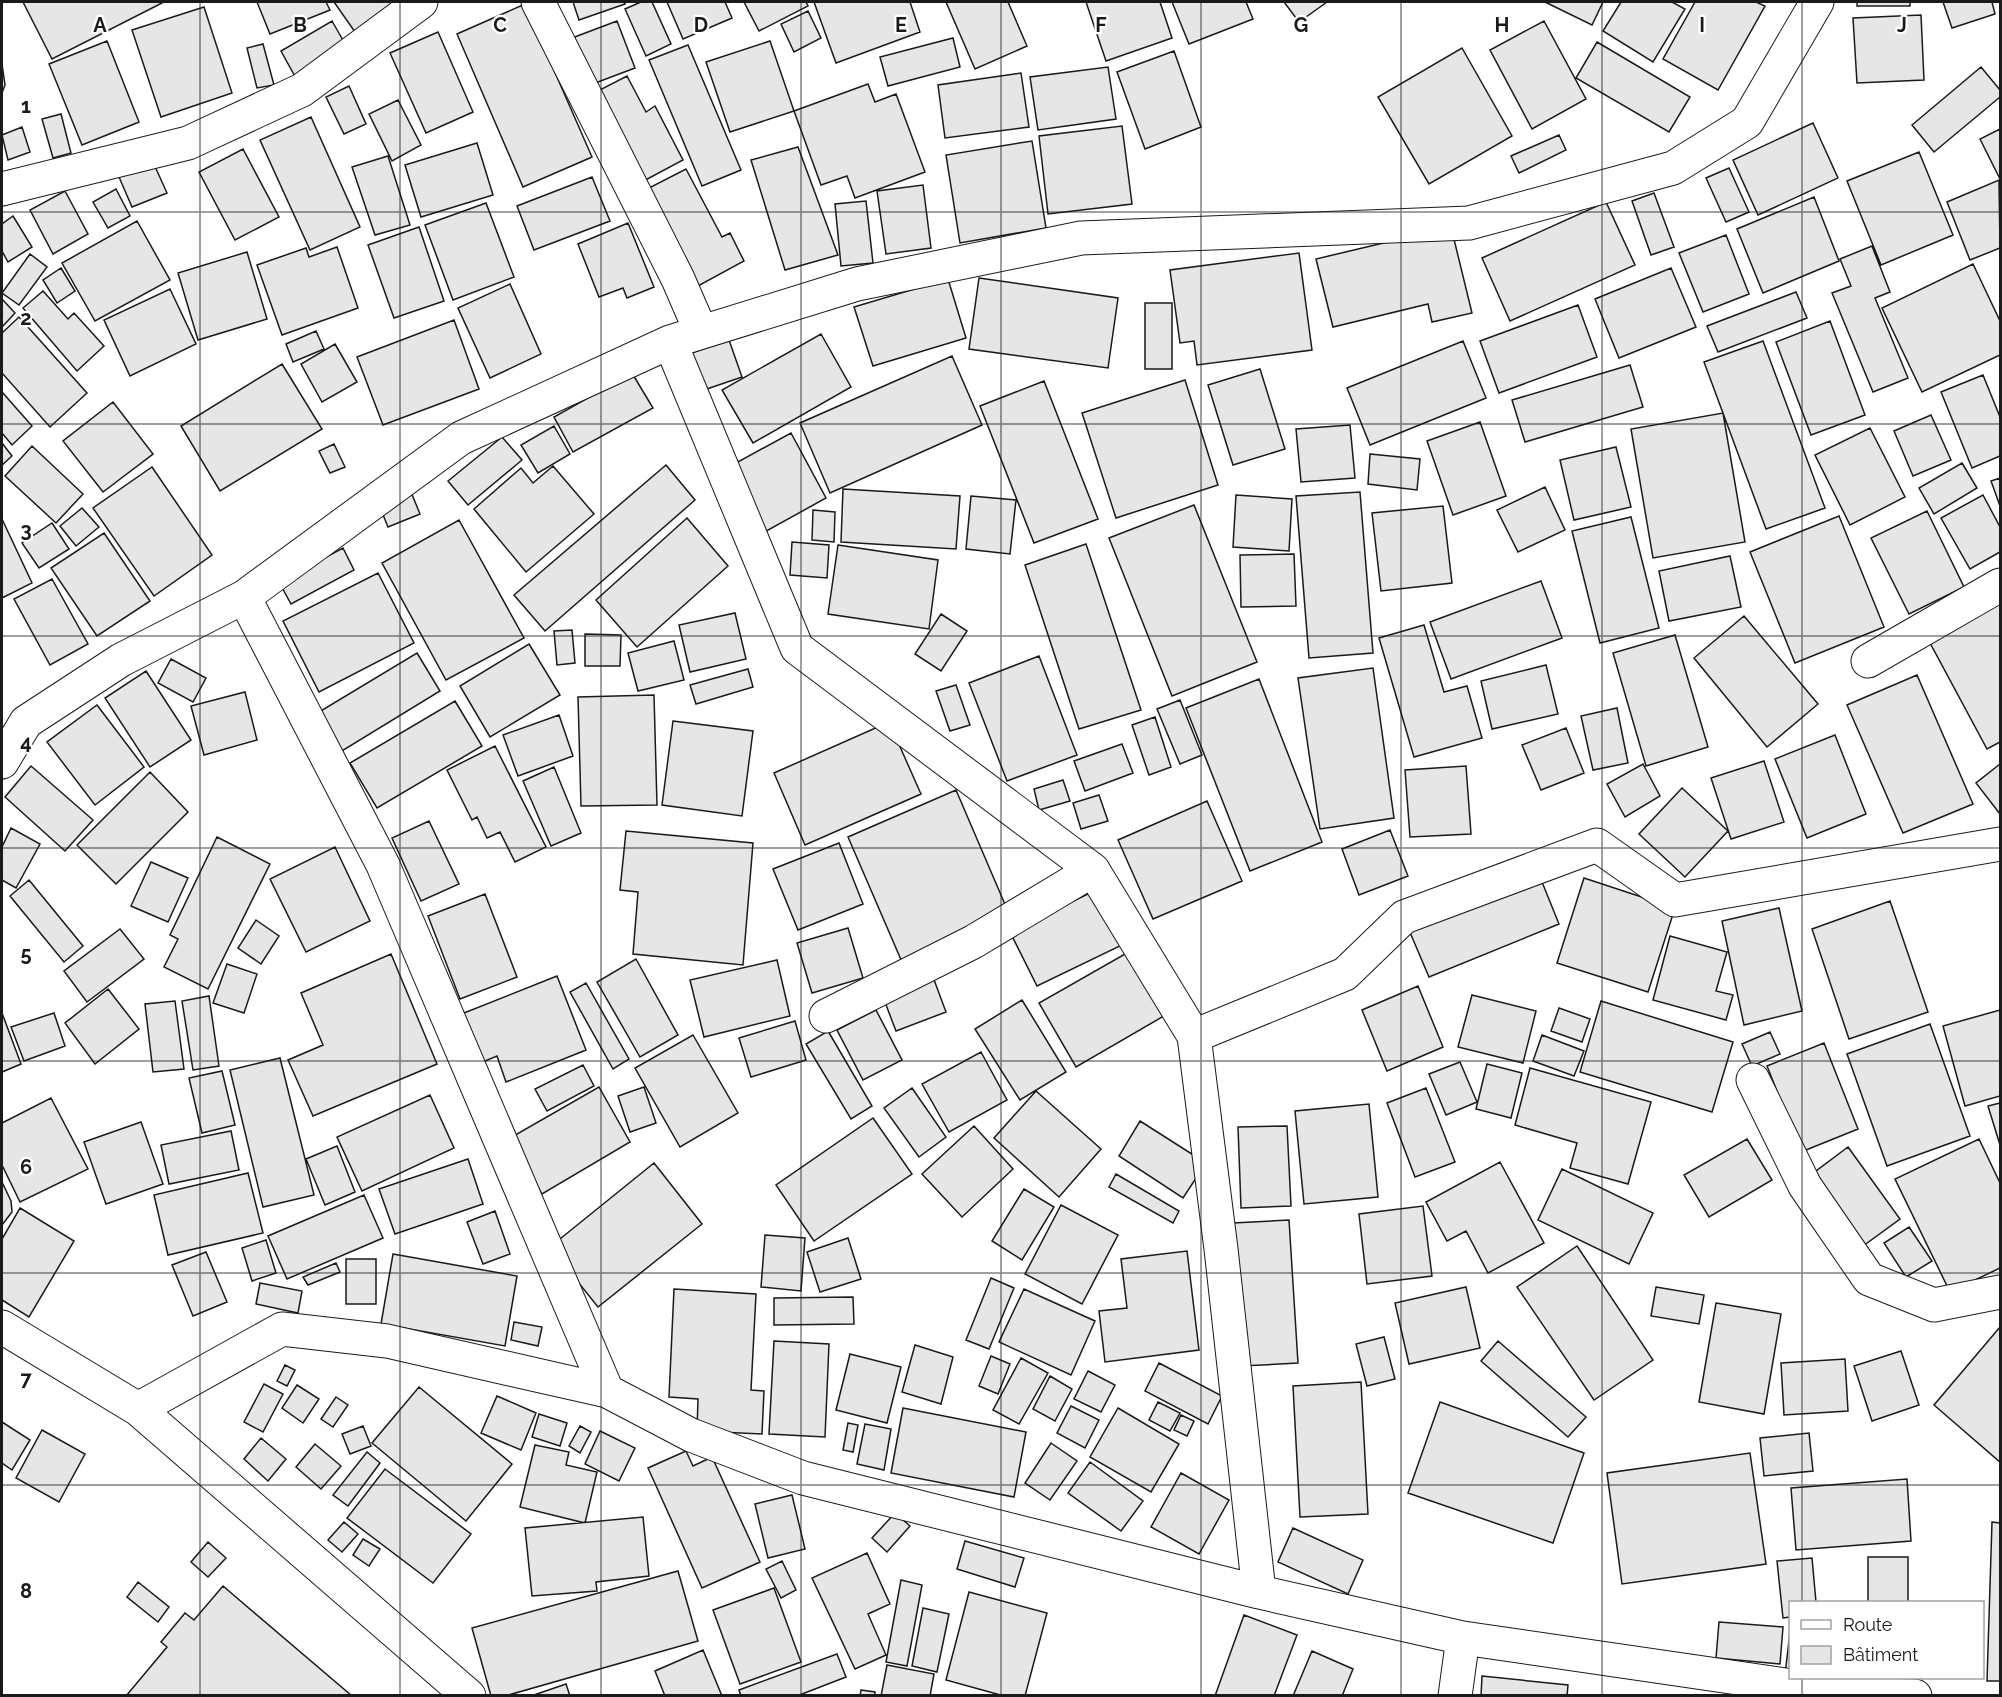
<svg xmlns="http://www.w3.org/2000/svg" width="2002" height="1697" viewBox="0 0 2002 1697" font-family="Raleway,sans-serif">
<rect width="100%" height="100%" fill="#fff"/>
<!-- building -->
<path fill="#e6e6e6" stroke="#1a1a1a" stroke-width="1.5" d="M23 2H162V3L52 59Z
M257 2H326L330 10 270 34Z
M334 2H397L355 32Z
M573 2H624L625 4 579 20Z
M641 2H652L671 44 646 56 625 9Z
M667 2H725L732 18 683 39Z
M744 2H806L808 6 759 31Z
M814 2H910L920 32 836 63Z
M946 2H1008L1027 46 975 69Z
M1086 2H1160L1172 38 1106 61Z
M1172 2H1246L1253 19 1189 44Z
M1284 2H1327L1299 22Z
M1545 2H1603L1592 25Z
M1621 2H1672L1685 9 1653 62 1603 31Z
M1695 2H1756L1765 6 1718 90 1663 59Z
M1857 2H1910V6H1857Z
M1943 2H1992L1995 14 1952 28Z
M525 4 592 157 523 187 457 34Z
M204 7 232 93 161 117 132 30Z
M808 11 821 38 794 52 781 24Z
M1921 15 1924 80 1857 83 1853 18Z
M332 21 348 49 297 80 281 51Z
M617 21 635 68 590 85 572 38Z
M1544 21 1586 99 1532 129 1490 50Z
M438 32 473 112 426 133 390 53Z
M953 38 960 67 888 86 880 57Z
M107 41 139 122 82 145 49 64Z
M770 41 794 111 730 132 706 62Z
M1597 42 1690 97 1669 132 1576 78Z
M263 44 274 85 257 88 247 48Z
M688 45 741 170 702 186 649 60Z
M1462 48 1512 136 1429 184 1378 97Z
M1174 51 1201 127 1145 149 1117 72Z
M2 64 5 85 2 93Z
M1108 67 1116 119 1038 130 1030 77Z
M1981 67 2000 90V97L1934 152 1912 125Z
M1021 73 1029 127 945 138 938 85Z
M627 76 646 112 655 106 683 160 640 183 592 94Z
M868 84 875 102 896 94 925 172 855 198 847 176 821 185 794 111Z
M349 86 366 124 344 134 326 97Z
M398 100 421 145 392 161 369 114Z
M61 114 71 153 53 158 42 119Z
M311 117 360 227 310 250 260 140Z
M1813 123 1838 178 1758 215 1733 160Z
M1122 126 1132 204 1048 214 1039 136Z
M22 127 30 152 8 160 2 135Z
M2000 129V179L1980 139Z
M1559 135 1566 150 1519 173 1511 156Z
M1032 141 1046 228 960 243 946 155Z
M477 143 493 195 421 217 405 165Z
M798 147 838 255 785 270 751 160Z
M243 149 279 217 235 240 199 172Z
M1919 152 1953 235 1881 265 1847 181Z
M388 156 410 225 375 235 352 167Z
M153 162 167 193 132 207 119 177Z
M1729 168 1749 212 1726 222 1706 178Z
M686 169 722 237 730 233 744 261 698 286 647 189Z
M592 177 610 221 534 250 517 206Z
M1999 180 2000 248 1970 260 1947 202Z
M923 185 931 248 886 254 877 191Z
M116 189 130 216 108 228 93 202Z
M65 191 88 234 53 254 30 210Z
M1654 193 1674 247 1651 255 1632 201Z
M1814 197 1839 261 1763 293 1737 229Z
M866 201 873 263 841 266 835 204Z
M1606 202 1635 265 1510 321 1482 258Z
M486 203 514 277 453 300 425 225Z
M13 216 32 247 8 262 2 251V224Z
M137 221 170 280 95 321 62 263Z
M628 223 654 287 627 298 623 288 599 297 578 244Z
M419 227 444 301 394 318 368 245Z
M1451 227 1472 313 1432 322 1428 304 1333 327 1316 259Z
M1726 235 1749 294 1703 312 1679 253Z
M1872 246 1890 292 1875 298 1908 378 1873 392 1832 293 1851 286 1840 259Z
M337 247 358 308 282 335 257 265 306 248 309 257Z
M247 252 267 319 198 340 178 273Z
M1299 253 1312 350 1197 365 1194 341 1180 343 1170 270Z
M30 254 47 267 19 305 2 293Z
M1973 264 2000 321V355L1922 392 1882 308Z
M61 268 75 291 57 303 43 280Z
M1671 268 1696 327 1619 358 1595 299Z
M979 278 1118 298 1108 368 969 349Z
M948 279 966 338 873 366 854 307Z
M510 284 541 354 490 378 458 308Z
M170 289 196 344 130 376 104 320Z
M43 291 68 319 74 313 104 346 77 371 23 308Z
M1796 292 1807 318 1718 352 1707 326Z
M2 299 15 313 2 327Z
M1145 303H1172V369H1145Z
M1578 305 1597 357 1499 393 1480 341Z
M19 317 87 393 50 427 2 373V333Z
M454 320 479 389 383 425 357 357Z
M1830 321 1865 415 1811 435 1776 342Z
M316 331 324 349 293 362 286 344Z
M821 334 851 387 753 443 722 390Z
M729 340 742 377 698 392 686 355Z
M1463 341 1486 398 1370 445 1347 388Z
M1763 341 1825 508 1766 529 1704 362Z
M335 344 357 382 322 402 301 364Z
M952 356 982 425 830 493 800 423Z
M282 364 322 429 220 491 181 426Z
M1630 365 1643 407 1525 442 1512 400Z
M1260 369 1285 449 1233 465 1208 385Z
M632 373 653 408 573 452 554 417Z
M1983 375 2000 417V456L1972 468 1941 392Z
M1185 380 1218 485 1116 518 1082 413Z
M1044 381 1098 519 1034 543 980 406Z
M2 392 32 426 12 445 2 433Z
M113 402 153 454 103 492 63 441Z
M1723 413 1745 542 1653 558 1631 429Z
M1931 415 1951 460 1913 476 1894 431Z
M1480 422 1506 496 1453 515 1427 441Z
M1350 425 1355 478 1301 482 1296 429Z
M554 426 570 454 538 473 521 445Z
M1870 428 1905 497 1850 525 1815 455Z
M791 433 826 498 761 534 725 469Z
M502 437 522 460 468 505 448 481Z
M2 443 12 456 2 465Z
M334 444 345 467 330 473 319 451Z
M32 446 83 494 56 523 5 476Z
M1616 447 1631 507 1574 520 1560 460Z
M1370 454 1420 459 1417 490 1368 484Z
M1962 463 1977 488 1934 514 1919 488Z
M666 465 695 500 545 631 514 595Z
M553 466 594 514 526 572 474 509 521 468 533 483Z
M152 467 212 555 154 596 93 508Z
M2000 478V506L1991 481Z
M1545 487 1565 530 1518 552 1497 510Z
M843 489 960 496 956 549 841 542Z
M411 492 420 514 388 527 379 505Z
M1360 492 1373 653 1309 658 1296 496Z
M1236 495 1292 499 1289 551 1233 547Z
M1983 495 2000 527V552L1970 569 1941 518Z
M971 496 1016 500 1010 554 966 549Z
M1194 505 1257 662 1172 696 1109 538Z
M1443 506 1452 583 1381 591 1372 513Z
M82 508 99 527 76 546 60 526Z
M813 510 835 512 834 542 812 540Z
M1927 511 1964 587 1909 614 1871 538Z
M1839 516 1884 627 1795 663 1750 552Z
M1631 517 1659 628 1600 643 1572 531Z
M687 518 728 566 637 647 596 600Z
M2 519 32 583 2 598Z
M459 520 524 638 446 680 382 563Z
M52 523 69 549 39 568 22 543Z
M104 533 150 601 97 636 51 568Z
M792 542 829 545 827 578 790 575Z
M1086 544 1141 710 1079 729 1025 565Z
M838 545 938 560 929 629 828 614Z
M343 548 354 570 291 604 279 582Z
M1294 554 1296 606 1241 607 1240 555Z
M1730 556 1741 607 1669 621 1659 571Z
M378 573 414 643 319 692 283 621Z
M52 579 88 644 50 665 14 599Z
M1541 581 1562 638 1451 679 1430 622Z
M2000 603V742L1987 749 1929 641Z
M735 613 746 659 690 672 679 625Z
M941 614 967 631 941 671 915 654Z
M1744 616 1818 704 1767 747 1694 658Z
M1424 625 1444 692 1467 686 1482 738 1414 757 1379 638Z
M572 630 575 663 557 665 554 631Z
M585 634 621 635 620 666H585Z
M1675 635 1708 747 1646 766 1613 653Z
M674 641 684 680 638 691 628 653Z
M529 644 560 695 490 737 460 686Z
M417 653 440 691 337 754 314 715Z
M1039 656 1077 755 1007 781 969 683Z
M171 659 206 678 193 702 158 683Z
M1546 665 1558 714 1492 729 1481 681Z
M1373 668 1394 818 1320 829 1298 678Z
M748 669 753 687 696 704 690 685Z
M146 671 191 740 150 767 105 698Z
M1917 675 1973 804 1903 833 1847 705Z
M1259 679 1322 842 1250 871 1186 708Z
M956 685 970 725 950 731 936 691Z
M245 692 257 740 204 755 191 706Z
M654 695 657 805 581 806 578 697Z
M1180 700 1202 755 1180 764 1157 709Z
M455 701 482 746 377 808 350 763Z
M97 705 144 767 95 805 47 742Z
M1617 708 1628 763 1593 770 1581 716Z
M559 715 573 756 518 776 503 735Z
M1155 717 1171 767 1149 775 1132 725Z
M673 721 753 731 742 816 662 805Z
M889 722 921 794 805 845 774 773Z
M1566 728 1584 773 1541 790 1522 745Z
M1835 735 1866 814 1807 838 1775 759Z
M1122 744 1133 773 1085 791 1074 761Z
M495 746 546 847 515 862 500 832 487 838 477 817 472 820 447 770Z
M1764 761 1784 822 1731 839 1711 778Z
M1643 764 1660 796 1625 817 1607 784Z
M2000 764V814L1976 783Z
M31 766 93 820 65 851 5 797Z
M1466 766 1471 834 1410 837 1405 770Z
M554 767 581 833 551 846 523 781Z
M150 772 188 812 116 884 77 845Z
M1063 780 1070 801 1039 810 1034 789Z
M1682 788 1728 831 1685 877 1639 834Z
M956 790 1010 916 902 962 848 837Z
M1099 795 1108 821 1081 829 1073 803Z
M1207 801 1242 881 1153 919 1118 840Z
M429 821 459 884 421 901 392 838Z
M11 828 40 844 16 888 2 880V847Z
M1390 830 1408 876 1359 895 1342 849Z
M626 831 753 843 743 965 633 954 638 892 620 890Z
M217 837 270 864 208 989 164 967 178 939 170 935Z
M839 843 863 904 798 930 773 869Z
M335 847 370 921 306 952 270 879Z
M151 862 188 878 168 922 131 906Z
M1540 877 1559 924 1429 977 1409 930Z
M1584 878 1675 908 1648 992 1557 963Z
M29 880 83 946 64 962 10 896Z
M1096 890 1122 945 1037 986 1010 932Z
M485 894 517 977 460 999 428 916Z
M1890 901 1928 1012 1849 1039 1812 929Z
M1779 908 1802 1011 1744 1025 1722 921Z
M256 920 279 936 261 964 238 948Z
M848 928 863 978 812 993 797 943Z
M120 929 144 959 87 1002 64 971Z
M1670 936 1727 952 1716 991 1733 995 1726 1020 1653 1000Z
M1132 950 1169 1013 1076 1067 1039 1003Z
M391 954 437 1064 313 1116 288 1060 323 1045 301 993Z
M636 959 678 1035 640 1057 597 982Z
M777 960 790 1016 704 1037 690 980Z
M227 964 257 974 244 1013 213 1003Z
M557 976 586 1050 506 1082 497 1056 478 1064 459 1015Z
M933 977 946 1012 896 1031 883 997Z
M586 983 629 1059 613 1069 570 992Z
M1418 986 1443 1047 1387 1071 1362 1010Z
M108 989 139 1029 95 1064 65 1023Z
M1472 995 1536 1011 1523 1063 1458 1047Z
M209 996 219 1066 193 1070 182 1001Z
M1022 1000 1066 1072 1020 1100 975 1029Z
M175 1001 184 1069 153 1072 145 1004Z
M1601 1001 1733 1042 1712 1112 1580 1072Z
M1559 1008 1590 1019 1582 1042 1551 1031Z
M876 1010 902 1060 863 1080 837 1030Z
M2000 1010V1096L1965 1106 1943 1026Z
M2 1013 21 1064 2 1072Z
M54 1013 65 1046 24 1061 11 1027Z
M795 1021 806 1060 751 1077 739 1038Z
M1930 1024 1970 1136 1887 1166 1847 1054Z
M828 1031 872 1106 851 1119 806 1044Z
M1770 1032 1780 1054 1752 1066 1742 1044Z
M693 1035 738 1113 680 1147 635 1068Z
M1542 1035 1584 1051 1574 1076 1533 1061Z
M1824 1043 1858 1129 1801 1152 1767 1066Z
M981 1052 1007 1100 949 1132 922 1084Z
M280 1058 314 1195 263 1207 230 1070Z
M1460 1062 1477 1102 1446 1115 1429 1074Z
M1487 1064 1522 1073 1511 1118 1476 1109Z
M583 1065 594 1086 547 1111 535 1089Z
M1530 1068 1651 1102 1628 1184 1570 1168 1577 1143 1515 1125Z
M222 1071 235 1125 202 1133 189 1078Z
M599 1087 630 1142 542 1194 510 1138Z
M644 1087 656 1123 630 1132 618 1096Z
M912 1088 946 1137 919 1157 884 1108Z
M1426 1088 1455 1162 1415 1177 1387 1103Z
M1036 1091 1101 1149 1059 1197 994 1138Z
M430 1095 454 1148 362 1191 337 1137Z
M51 1098 88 1169 20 1202 2 1165V1123Z
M2000 1103V1145L1988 1106Z
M1369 1104 1378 1197 1304 1204 1295 1111Z
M873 1118 912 1174 814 1241 776 1185Z
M1140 1121 1206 1163 1183 1198 1119 1156Z
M141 1122 163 1184 106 1204 84 1142Z
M974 1126 1013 1169 962 1217 922 1174Z
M1287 1126 1291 1206 1241 1208 1238 1127Z
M231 1131 239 1170 169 1184 161 1145Z
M1747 1139 1772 1180 1709 1217 1684 1175Z
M1979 1139 2000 1183V1268L1950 1292 1895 1179Z
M337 1146 355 1192 325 1205 306 1159Z
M1848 1147 1900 1219 1863 1246 1812 1174Z
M468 1159 483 1204 395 1234 379 1189Z
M1500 1162 1544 1243 1488 1273 1466 1231 1447 1241 1426 1202Z
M654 1163 702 1224 598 1307 550 1247Z
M1562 1169 1653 1213 1629 1264 1538 1220Z
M248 1173 263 1233 168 1255 154 1195Z
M1116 1174 1179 1211 1173 1223 1109 1187Z
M2 1182 11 1201 12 1212 2 1225Z
M1024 1189 1054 1207 1022 1260 992 1241Z
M364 1195 383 1238 287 1279 268 1236Z
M1061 1205 1118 1235 1082 1304 1025 1274Z
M1423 1206 1432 1276 1367 1284 1359 1214Z
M20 1208 74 1241 29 1317 2 1300V1239Z
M495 1211 510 1254 483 1264 467 1222Z
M1289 1220 1298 1363 1242 1366 1233 1223Z
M1909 1227 1932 1261 1906 1277 1884 1243Z
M765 1235 805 1238 801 1291 761 1287Z
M848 1238 861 1279 820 1292 807 1252Z
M266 1240 276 1273 252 1281 242 1248Z
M1577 1246 1653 1360 1594 1400 1517 1287Z
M1187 1251 1199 1350 1105 1362 1099 1311 1127 1308 1121 1259Z
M206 1252 227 1302 193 1316 172 1265Z
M393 1254 517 1276 505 1346 381 1324Z
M346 1259H376V1304H346Z
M336 1263 340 1272 308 1285 303 1277Z
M991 1278 1014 1288 989 1349 966 1340Z
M260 1283 302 1291 298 1313 256 1304Z
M1466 1287 1480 1348 1409 1364 1395 1303Z
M1656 1287 1704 1295 1699 1324 1651 1316Z
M674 1289 756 1294 751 1390 764 1391 762 1434 697 1431 698 1399 669 1397Z
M1024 1289 1095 1321 1071 1375 999 1342Z
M853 1297 854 1324 774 1325V1298Z
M1716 1303 1781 1314 1764 1414 1699 1402Z
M514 1322 542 1327 538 1346 511 1340Z
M2000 1327V1462L1934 1405Z
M1384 1337 1395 1379 1367 1386 1356 1344Z
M774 1341 829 1344 825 1437 769 1434Z
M1498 1341 1586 1417 1568 1437 1481 1361Z
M915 1345 953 1357 941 1404 902 1392Z
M1901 1351 1919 1405 1872 1421 1854 1366Z
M850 1354 901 1367 887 1423 836 1410Z
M991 1356 1010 1364 998 1394 979 1386Z
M1021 1358 1048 1373 1019 1424 993 1410Z
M1845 1359 1848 1411 1784 1415 1781 1363Z
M1159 1363 1222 1396 1208 1424 1145 1391Z
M285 1365 295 1370 287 1386 277 1381Z
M1088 1371 1115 1385 1101 1412 1074 1399Z
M1050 1376 1072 1389 1055 1421 1033 1409Z
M1361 1382 1368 1514 1300 1517 1293 1386Z
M264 1384 283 1394 263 1432 244 1422Z
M297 1385 319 1399 303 1423 282 1408Z
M419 1387 512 1464 466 1521 372 1443Z
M497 1396 536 1413 521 1450 481 1433Z
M336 1397 348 1405 333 1427 321 1419Z
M1158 1402 1180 1413 1170 1431 1149 1420Z
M1440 1402 1584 1453 1553 1543 1408 1493Z
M1071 1406 1099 1420 1085 1448 1057 1433Z
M903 1408 1026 1432 1014 1497 891 1473Z
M1118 1408 1179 1444 1151 1492 1090 1457Z
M539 1414 567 1423 560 1446 532 1437Z
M1181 1415 1194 1421 1187 1436 1174 1430Z
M2 1422 30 1440 12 1470 2 1463Z
M848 1423 858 1425 853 1452 843 1450Z
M865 1424 891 1429 884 1470 857 1464Z
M363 1426 371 1446 350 1454 342 1434Z
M580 1426 591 1432 580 1453 569 1446Z
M42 1430 85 1454 59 1502 16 1478Z
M600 1431 635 1448 619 1481 585 1464Z
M1809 1433 1813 1471 1764 1476 1760 1438Z
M261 1438 286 1459 268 1481 244 1459Z
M1051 1443 1077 1461 1050 1500 1025 1483Z
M315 1444 341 1466 321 1489 296 1467Z
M535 1445 569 1452 566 1465 597 1472 585 1523 520 1507Z
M686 1451 693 1466 712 1457 760 1562 702 1588 648 1468Z
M367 1452 380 1463 348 1506 333 1495Z
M1750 1453 1766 1564 1622 1584 1607 1473Z
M1090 1462 1143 1501 1121 1531 1068 1493Z
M385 1469 471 1534 433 1583 347 1518Z
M1181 1473 1229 1500 1199 1554 1151 1527Z
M1907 1479 1911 1541 1796 1550 1791 1488Z
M792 1495 805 1549 768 1558 755 1504Z
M895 1513 910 1526 887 1552 872 1538Z
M643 1517 649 1576 596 1582 597 1591 532 1596 525 1528Z
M344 1522 358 1534 342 1552 328 1540Z
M1992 1522 2000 1523V1681H1987Z
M1293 1528 1363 1560 1348 1594 1278 1562Z
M363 1539 380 1549 369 1566 353 1555Z
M965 1541 1024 1558 1015 1587 957 1569Z
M208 1542 226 1558 208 1577 191 1562Z
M867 1553 890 1604 868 1614 886 1655 855 1669 812 1578Z
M1868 1557H1908V1602H1868Z
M1812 1558 1816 1602H1790V1617L1783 1618 1777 1561Z
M782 1561 796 1590 781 1598 766 1569Z
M678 1571 698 1641 505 1696H491L472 1628Z
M901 1580 922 1585 907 1666 886 1662Z
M138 1582 169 1607 158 1622 127 1597Z
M223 1586 352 1696H126L167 1647 161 1642 185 1613 194 1620Z
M774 1588 801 1662 740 1684 713 1610Z
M969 1592 1047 1613 1025 1696H1004L946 1680Z
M923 1608 949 1614 937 1672 912 1666Z
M1244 1615 1297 1635 1274 1696H1215Z
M1719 1622 1783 1627 1780 1664 1716 1658Z
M1790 1632V1676L1785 1675Z
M703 1650 722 1696H665L655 1671Z
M1312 1651 1353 1669 1342 1696H1293Z
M837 1654 846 1677 797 1696H741L739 1690Z
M887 1665 934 1674 930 1696H881Z
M1482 1676 1568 1685 1567 1696H1481Z
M566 1684 570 1696H531Z
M861 1690 875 1692V1696H860Z"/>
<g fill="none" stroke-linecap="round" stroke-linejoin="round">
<defs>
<path id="minor" d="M538 2 678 279 701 332
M2 189 188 143 302 90 421 2
M670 342 797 648 1093 870 1194 1036 1221 1249 1259 1592
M244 597 383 865 607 1391
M1868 661 2000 585
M2 762 26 722 121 660 244 597 461 438 670 342 857 284 1081 238 1469 223 1673 168 1747 122 1817 2
M826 1016 973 942 1093 870
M1194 1036 1345 974 1404 917 1597 845 1675 900 2000 844
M1753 1080 1805 1186 1869 1279 1934 1305 2000 1292
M2 1327 138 1409 469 1696
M138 1409 282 1329 387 1341 607 1391 691 1435 803 1478 1259 1592 1463 1638 1848 1694 1915 1696
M1455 1696 1463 1638"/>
</defs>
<!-- minor casing -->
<use href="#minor" stroke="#1a1a1a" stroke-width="35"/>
<!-- minor -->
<use href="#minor" stroke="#fff" stroke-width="33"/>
</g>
<!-- grid -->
<path fill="none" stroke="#1a1a1a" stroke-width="1.5" stroke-opacity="0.55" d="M200 2V1696M400 2V1696M601 2V1696M801 2V1696M1001 2V1696M1201 2V1696M1401 2V1696M1602 2V1696M1802 2V1602M2 212H2000M2 424H2000M2 636H2000M2 848H2000M2 1061H2000M2 1273H2000M2 1485H2000M1802 1678V1696"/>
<g font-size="20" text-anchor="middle" font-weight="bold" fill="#1a1a1a" stroke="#fff" stroke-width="4.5" stroke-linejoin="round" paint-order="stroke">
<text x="100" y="32">A</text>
<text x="300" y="32">B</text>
<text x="500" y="32">C</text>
<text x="701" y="32">D</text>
<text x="901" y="32">E</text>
<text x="1101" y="32">F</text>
<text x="1301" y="32">G</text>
<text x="1502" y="32">H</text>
<text x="1702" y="32">I</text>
<text x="1902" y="32">J</text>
<text x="26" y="113">1</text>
<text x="26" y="325">2</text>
<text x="26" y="537">3</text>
<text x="26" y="749">4</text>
<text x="26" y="961">5</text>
<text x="26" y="1174">6</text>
<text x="26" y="1386">7</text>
<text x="26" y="1598">8</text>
</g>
<!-- border -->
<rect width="2002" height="1697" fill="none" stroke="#1a1a1a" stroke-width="6"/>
<!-- legend -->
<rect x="1789" y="1601" width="195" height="78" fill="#ffffff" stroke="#a3a3a3" stroke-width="1.5"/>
<rect x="1801" y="1620" width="30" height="9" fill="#ffffff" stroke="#a3a3a3" stroke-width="1.5"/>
<text x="1843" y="1631" font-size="18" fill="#1a1a1a">Route</text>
<rect x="1801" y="1646" width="30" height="18" fill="#e6e6e6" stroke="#a3a3a3" stroke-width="1.5"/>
<text x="1843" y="1661" font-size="18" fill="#1a1a1a">Bâtiment</text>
</svg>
